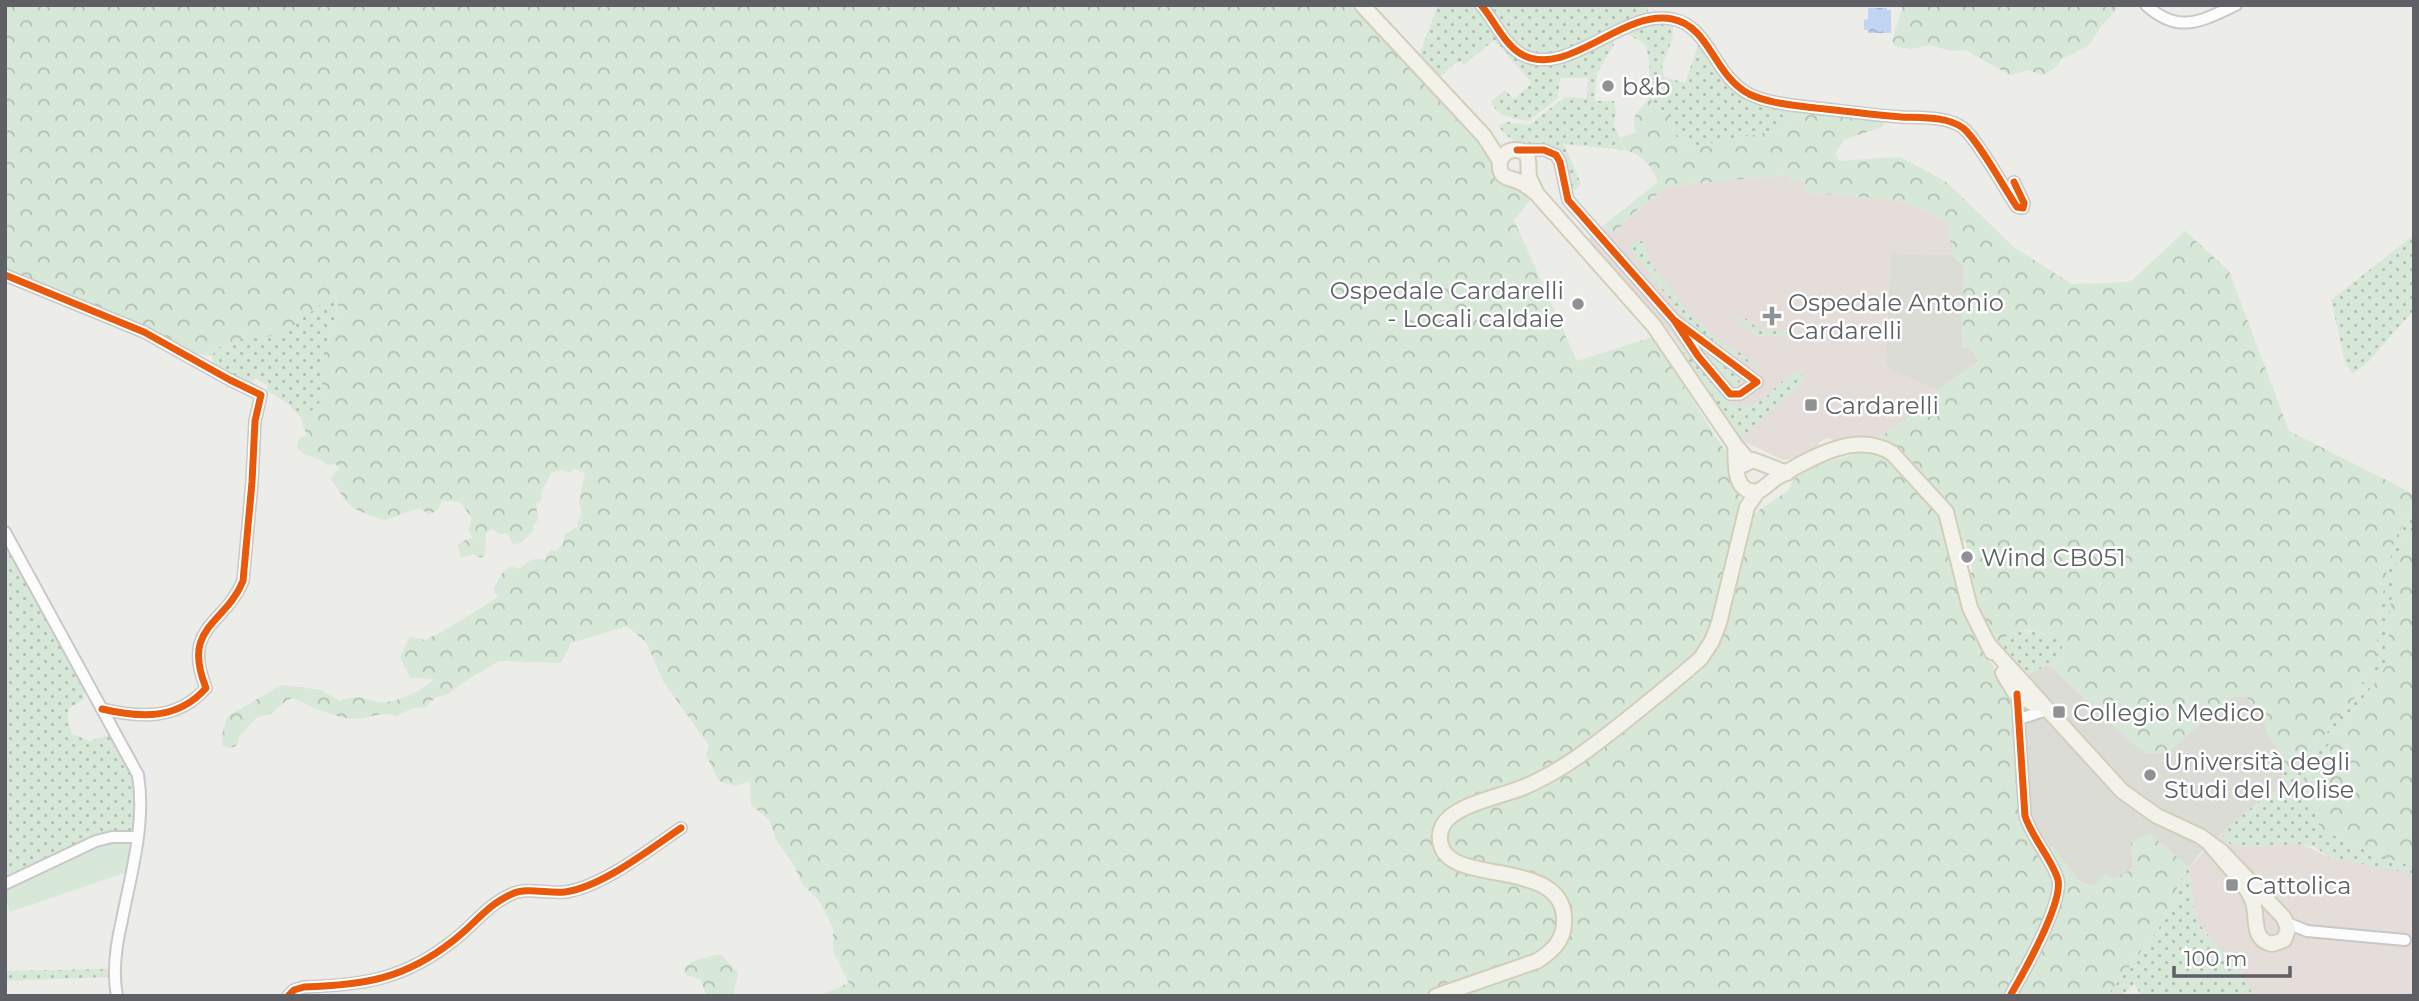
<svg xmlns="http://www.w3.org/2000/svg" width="2419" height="1001" viewBox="0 0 2419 1001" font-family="Montserrat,sans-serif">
<defs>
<pattern id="grass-dots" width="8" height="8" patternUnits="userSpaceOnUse" patternTransform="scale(1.75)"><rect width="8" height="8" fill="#d7e7d8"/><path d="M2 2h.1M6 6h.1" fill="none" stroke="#b2bfb3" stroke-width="1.8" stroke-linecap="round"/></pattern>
<pattern id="forest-crowns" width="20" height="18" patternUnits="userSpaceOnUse" patternTransform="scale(1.75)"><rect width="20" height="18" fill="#d7e7d8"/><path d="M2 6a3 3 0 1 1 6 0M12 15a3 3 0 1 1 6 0" fill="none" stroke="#b2bfb3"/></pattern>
<pattern id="water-ripples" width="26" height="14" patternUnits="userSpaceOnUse" patternTransform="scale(1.75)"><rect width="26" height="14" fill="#c1d4f2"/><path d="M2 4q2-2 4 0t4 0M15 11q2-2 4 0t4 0" fill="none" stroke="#a0afc8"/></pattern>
</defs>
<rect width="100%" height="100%" fill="#ecece8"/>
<!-- education -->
<path fill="#dcdcd7" d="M1891 253 1952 255 1964 266 1962 347 1971 348 1979 361 1937 390 1889 369 1885 360Z
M2049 665 2132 743 2147 753H2167L2224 703 2233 697H2246L2262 717 2270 738 2282 755 2285 772 2280 779 2282 788 2263 798 2205 847 2189 867 2150 834 2131 853 2134 867 2115 879 2094 886 2081 882 2032 843 2026 832 2021 808V677Z"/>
<!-- medical -->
<path fill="#e4ddd9" d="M1787 175 1792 182 1805 181 1803 192 1897 200 1929 212 1952 225 1947 233 1952 245V255L1891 253 1885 360 1890 369 1937 390 1931 400 1880 437 1865 436 1839 442 1827 438 1819 442 1818 449 1801 457 1783 460 1736 438 1672 334 1588 239 1604 225 1611 232 1668 186Z
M2221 833 2230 844 2247 847 2302 844 2330 858 2413 873 2405 863 2414 867V996H2254L2241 974 2198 923 2193 904 2189 867Z"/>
<!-- grass -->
<path fill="url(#grass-dots)" d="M1438 5H1647L1649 16 1670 23 1673 27 1672 40 1662 65 1664 77 1685 83 1699 43 1721 74 1777 106 1787 119 1774 131 1691 147 1674 135 1672 118 1649 99C1649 86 1652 52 1643 43 1637 38 1629 37 1624 31L1613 36 1614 44 1597 74 1594 101H1614L1616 110 1614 125 1625 150 1564 144 1581 184 1574 191C1568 179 1570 164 1562 153 1552 137 1530 147 1515 141 1508 138 1503 131 1498 126L1508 122 1529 125 1565 97 1586 98 1588 78H1560L1558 98 1529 121C1514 118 1497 118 1491 101L1505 90 1514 99 1532 83 1494 40 1464 65 1461 62 1455 63 1440 77 1419 56Z
M2414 235V310L2368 362 2353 374 2345 362 2331 300Z
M1638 240 1643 242 1654 268 1691 315 1719 340 1763 367 1761 369 1716 345 1703 335 1684 317 1629 248Z
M335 293 339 308 328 341 319 407 300 417 289 404 269 392 266 390 268 386 255 378 251 384 215 368 212 356 218 346 227 349 251 332 314 308Z
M1734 317 1747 319 1758 329 1798 332V337L1755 336Z
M1672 334 1732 405C1767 412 1771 383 1798 371L1806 380 1739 440Z
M1708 352 1738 377 1740 381 1738 386 1731 387 1705 356Z
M2414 506V524L2402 541 2390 610 2388 662 2380 676 2295 790 2315 807 2320 829 2372 853 2405 863 2414 874 2330 858 2315 847 2302 844 2247 847 2230 844 2221 833 2263 798 2281 788 2280 779 2285 772 2294 773 2300 768 2334 723 2347 711 2355 697 2359 685 2371 676 2376 659 2378 624 2386 575 2395 539Z
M5 538 85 685 84 699 68 709V722L72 734 90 741 111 734C126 763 136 776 136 810 136 818 136 824 132 832L5 879Z
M2013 631C2032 631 2044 632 2061 641L2064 654 2060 660 2021 677 1994 646Z
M2189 867 2193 904 2198 923 2241 974 2254 996H2142L2134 984 2121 996H2107L2167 917 2177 898V885Z
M110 969V976L107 977 5 981V971Z"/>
<!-- forest -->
<path fill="url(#forest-crowns)" d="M5 5H1350L1531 199 1514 220 1577 361 1652 337 1731 460 1740 497 1720 599 1752 515 1789 490 1793 479 1823 463 1857 453 1876 454 1893 463 1935 508 1947 535 1970 628 2003 682 2012 690C2015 730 2014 810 2032 843L2051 844 2080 882 2094 886 2106 874 2115 879 2134 867 2131 853V842L2150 834 2189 867 2177 885V898L2167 917 2107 996H819L849 983 833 951V928L819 900 802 884 794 865 777 842 769 820 751 805 750 781 736 786 719 781 706 755 709 746 663 681 646 642 627 626 571 643 561 663 499 661 464 682 448 694 435 698 425 707 413 708 396 716C380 710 368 720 352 719 332 717 311 706 292 698L287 700 272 713 256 718 239 737 236 746 230 748 222 745 223 729 228 716 282 685 321 690 340 701C359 693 360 699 378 702 392 705 425 690 434 679L410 678 400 657 410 636 425 640 447 629 498 597 493 589 503 572 511 566 519 569C528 561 533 557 545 560L550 550 556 551 562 545 565 534 579 526 577 523 582 514 579 501 585 473 574 469 570 473 562 470 551 473 541 493 542 499 536 504 538 520 533 525 534 530 522 542 513 545 508 533 500 534 491 529 486 533 485 555 481 558 473 554 461 558 458 546 465 540 473 538 468 530 472 518 460 502 442 501 437 511 429 514 419 508 385 520 374 517 355 509 345 500 331 479 334 473 339 469 336 464 327 465C316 454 307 459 297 448L299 438 307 436 300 417 319 407 328 341 339 308 335 293 285 332 263 338 250 332 227 349 218 346 212 356 198 354 146 329 5 272Z
M1903 5H2120L2101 27 2088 46 2062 59 2054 69 2042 75 2029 70 2010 75 1965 50 1951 51 1930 45 1911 49 1895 46 1892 41Z
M1649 99 1672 118 1674 135 1691 147 1774 131 1787 119 1780 113 1777 106 1888 118 1882 127 1844 140 1835 154 1839 161 1900 157 1945 181 2015 248 2072 284 2130 282 2185 231 2229 271 2289 431 2414 494V506L2395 539 2386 575 2378 624 2376 659 2371 676 2359 685 2355 697 2347 711 2334 723 2300 768 2294 773 2285 772 2282 755 2270 738 2262 717 2246 697H2233L2224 703 2167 753H2146L2132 743 2049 665 2060 660 2064 654 2060 641C2047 634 2026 626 2012 633 2005 636 1999 642 1994 646L1977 608 1969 573 1973 572 1966 541H1961L1948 503 1912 463 1880 437 1931 400 1937 390 1979 361 1972 348H1962L1964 266 1952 255V245L1947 233 1951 225 1929 212 1897 200 1803 192 1805 181 1792 182 1787 175 1668 186 1625 220 1618 231 1611 232 1604 225 1658 182C1650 164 1644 156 1625 150L1620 138 1636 132C1630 115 1638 112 1649 99Z
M2414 524V867L2372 853 2320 829 2315 807 2295 790 2380 676 2388 662 2390 610 2398 554 2402 541Z
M721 954 738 973 733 996H707L700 979 686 975 683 968 696 960Z"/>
<!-- garden -->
<path fill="#d7e7d8" d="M122 841 130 844 127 872 10 912 5 898V889L96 846Z"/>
<!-- water -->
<path fill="url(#water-ripples)" d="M1868 8H1887V10H1891V33H1868V30H1864V20L1868 19Z"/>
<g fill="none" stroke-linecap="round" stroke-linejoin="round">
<defs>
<path id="minor" d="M1481 5C1494 20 1504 44 1521 54 1567 80 1622 9 1672 19 1710 26 1713 75 1749 94 1770 104 1794 105 1816 108 1844 111 1873 115 1901 117 1920 118 1947 116 1963 128 1978 140 2004 188 2017 207L2023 208 2024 203 2014 182
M2146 5C2179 35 2201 21 2236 5
M1517 150H1544L1556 155 1560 162 1568 200 1674 320 1698 356 1730 394H1740L1757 382 1674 320
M5 275 144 332 230 380 261 395 255 421 252 482 243 581C225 625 181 626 206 688 178 720 141 718 102 709
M5 532 138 775C146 824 131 873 122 920 116 945 112 971 117 996
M2019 719 2044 711
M5 884 96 841 112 837H138
M2287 923 2307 931 2405 940
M288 996 294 990 304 987C365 985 405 979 454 940 474 925 488 904 512 894 527 887 548 894 565 892 602 887 650 849 681 828
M2010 996C2023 974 2063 903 2058 880 2053 861 2032 838 2025 816L2017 694"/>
<path id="major" d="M1362 5 1484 136 1500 161C1498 181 1510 176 1522 183 1527 186 1532 190 1536 193L1654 326 1735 445 1749 461
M1500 161C1503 155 1506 151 1514 150 1533 149 1527 166 1529 176 1530 181 1534 187 1536 192
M1735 445C1736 456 1734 479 1743 487 1747 491 1753 492 1758 491 1764 489 1770 482 1776 478 1810 459 1855 430 1892 453L1946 512 1970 608 1992 652
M1743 465 1753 460 1787 473
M1988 644 2122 791 2157 816 2200 836 2222 852 2284 918 2288 929 2284 940 2272 944C2251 940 2258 918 2253 902 2245 881 2223 861 2209 843
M2003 673 2015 693 2034 704
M1436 996 1537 961C1551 952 1563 942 1564 924 1569 856 1451 887 1441 845 1439 839 1440 831 1443 825 1455 804 1503 796 1524 787 1565 770 1601 740 1635 713 1657 695 1680 677 1701 658L1712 641 1719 623 1747 507 1758 491"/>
</defs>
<!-- minor casing -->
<use href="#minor" stroke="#c8c8c8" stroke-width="14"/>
<!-- major casing -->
<use href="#major" stroke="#d2cfb9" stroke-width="18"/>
<!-- minor -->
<use href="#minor" stroke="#fcfcfc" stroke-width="10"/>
<!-- major -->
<use href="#major" stroke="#f2f2ea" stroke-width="14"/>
<defs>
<path id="cycleway" d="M1481 5C1494 20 1504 44 1521 54 1567 80 1622 9 1672 19 1710 26 1713 75 1749 94 1770 104 1794 105 1816 108 1844 111 1873 115 1901 117 1920 118 1947 116 1963 128 1978 140 2004 188 2017 207L2023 208 2024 203 2014 182
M1517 150H1544L1556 155 1560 162 1568 200 1674 320 1698 356 1730 394H1740L1757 382 1674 320
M5 275 144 332 230 380 261 395 255 421 252 482 243 581C225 625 181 626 206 688 178 720 141 718 102 709
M288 996 294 990 304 987C365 985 405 979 454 940 474 925 488 904 512 894 527 887 548 894 565 892 602 887 650 849 681 828
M2010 996C2023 974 2063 903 2058 880 2053 861 2032 838 2025 816L2017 694"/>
</defs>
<!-- cycleway casing -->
<use href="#cycleway" stroke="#fff" stroke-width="11"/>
<!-- cycleway -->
<use href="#cycleway" stroke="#e8590c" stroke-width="7"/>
</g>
<!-- markers -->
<g fill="#909193" stroke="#fff" stroke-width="2.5">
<circle cx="1608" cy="86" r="7"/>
<circle cx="1578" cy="304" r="7"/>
<path d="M1768.5 305.5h7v7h7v7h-7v7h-7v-7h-7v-7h7z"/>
<rect x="1804" y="398" width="14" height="14" rx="3.5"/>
<circle cx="1967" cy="557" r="7"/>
<rect x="2052" y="705" width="14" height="14" rx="3.5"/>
<circle cx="2150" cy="775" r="7"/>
<rect x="2225" y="878" width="14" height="14" rx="3.5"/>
</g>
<g text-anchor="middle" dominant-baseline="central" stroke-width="5" stroke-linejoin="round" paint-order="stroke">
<!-- poi labels -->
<g font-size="24" fill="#5e6065" stroke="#fff" text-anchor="start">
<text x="1622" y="86">b&amp;b</text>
<text x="1564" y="290" text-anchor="end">Ospedale Cardarelli<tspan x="1564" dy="28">- Locali caldaie</tspan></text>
<text x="1788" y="302">Ospedale Antonio<tspan x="1788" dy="28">Cardarelli</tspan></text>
<text x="1825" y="405">Cardarelli</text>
<text x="1981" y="557">Wind CB051</text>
<text x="2073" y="712">Collegio Medico</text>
<text x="2164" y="761">Università degli<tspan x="2164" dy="28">Studi del Molise</tspan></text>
<text x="2246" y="885">Cattolica</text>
</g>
</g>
<!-- border -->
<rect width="2419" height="1001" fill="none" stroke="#5e6065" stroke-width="14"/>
<!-- scale -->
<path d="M2174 966v10h116v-10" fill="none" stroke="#5e6065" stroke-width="3.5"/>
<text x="2184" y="966" font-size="21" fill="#5e6065" stroke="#ffffff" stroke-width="5" paint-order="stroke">100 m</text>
</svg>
